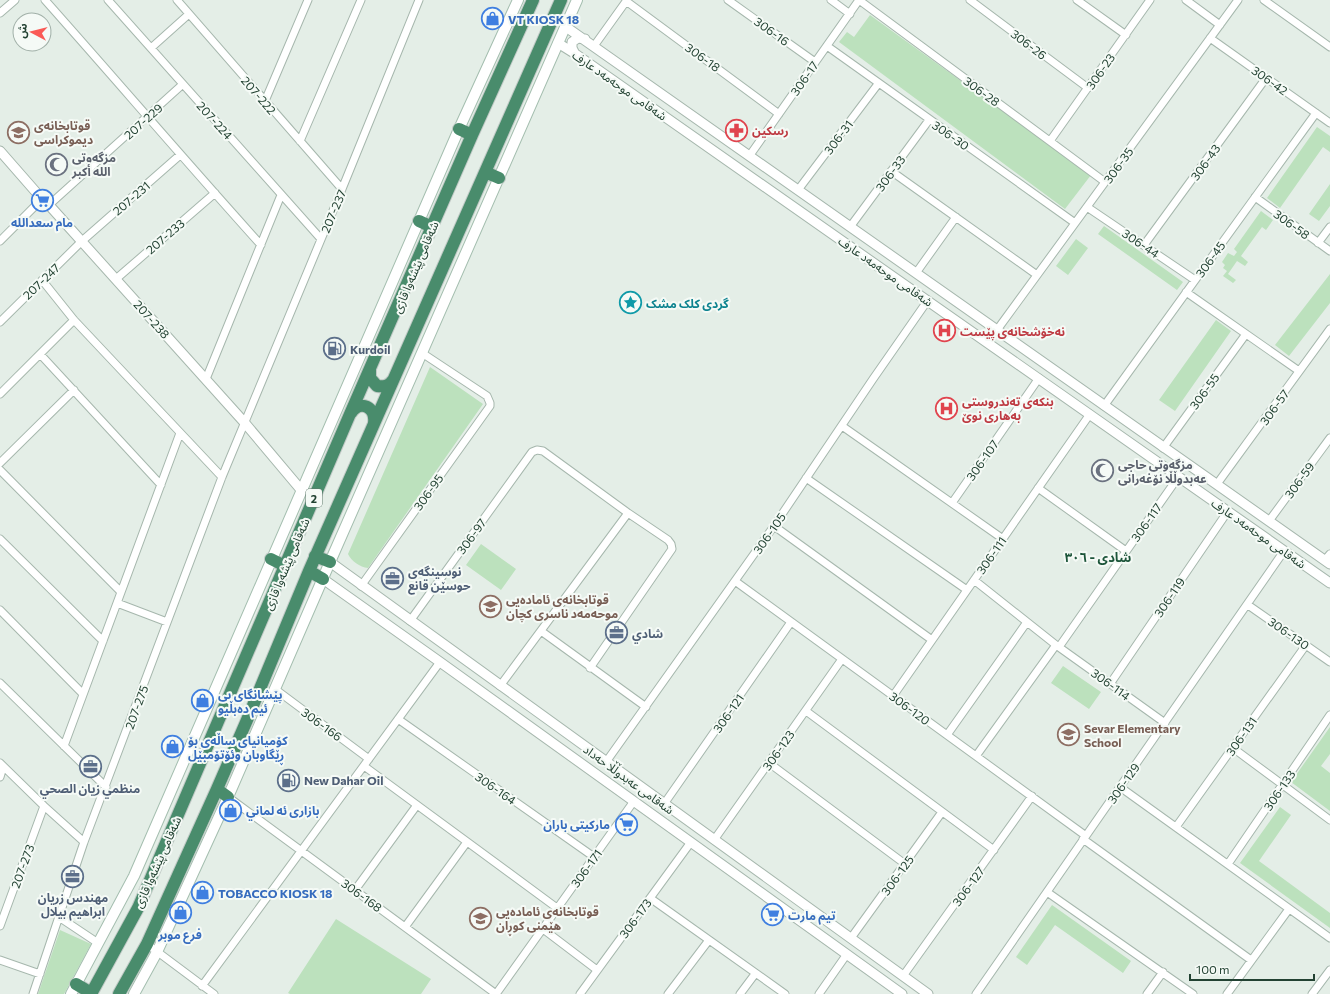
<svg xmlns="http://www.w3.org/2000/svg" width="1330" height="994" viewBox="0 0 1330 994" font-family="Commissioner,'Noto Sans Arabic',sans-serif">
<rect width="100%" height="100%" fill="#e4eee7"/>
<!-- green -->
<path fill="#bce1bd" d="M870 15 1091 175 1065 209 839 42 847 32 854 37Z
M1317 127 1330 136V152L1323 147 1280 208 1267 198Z
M1330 184V206L1319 221 1309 214Z
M1261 211 1273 220 1266 230 1262 227 1241 256 1248 262 1245 266 1237 261 1228 274 1236 280 1233 283 1223 276 1227 271 1223 268 1225 265 1222 262 1228 253 1234 256 1237 252 1234 249Z
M1104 226 1183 282 1177 290 1098 234Z
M1076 239 1088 248 1068 275 1056 266Z
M1330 274V303L1289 356 1275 345Z
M1216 320 1231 331 1175 411 1159 400Z
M430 367 483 404 368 568C360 567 351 561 348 554Z
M481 544 516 569 501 590 466 565Z
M1063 666 1101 692 1089 709 1051 683Z
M1330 727V754L1321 766 1330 773V811L1291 782Z
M1280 807 1291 815 1259 861 1330 913V928L1240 863Z
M1052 905 1131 961 1123 973 1055 925 1027 965 1016 957Z
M336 919 431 979 421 994H290L288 993Z
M60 930 91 944 64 994H38Z"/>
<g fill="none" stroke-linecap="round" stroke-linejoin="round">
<defs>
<path id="minor" d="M45 0C117 81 188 164 261 245
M108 0 321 239
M177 0 342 189
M728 0 815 62
M831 0 850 14
M859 0 1105 182
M970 0 1088 88
M1077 0 1126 35
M1186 0 1220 25
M1264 0 1330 47
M626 1 779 114
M0 13 15 0
M1210 38 1330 123
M594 46 627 0
M827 46 1075 223
M151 48 189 14
M265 101 308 0
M300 141 361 0
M1050 141 1150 0
M750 155 859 0
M891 171 1037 275
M798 190 878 84
M1255 197 1330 251
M49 205 183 84
M1087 207 1195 280
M850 227 929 120
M0 241 42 199
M1318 243 1330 227
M1144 245 1266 78
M916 273 956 217
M116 279 215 193
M42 280 74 320 222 477
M1186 292 1299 371
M0 322 82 241 180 155
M997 330 1238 0
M40 354 161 485
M206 379 281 195
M0 394 74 320
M1104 406 1316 113
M842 426 1003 539
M1163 448 1246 334
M0 463 74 390
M0 470 121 592
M806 478 967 590
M1217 484 1330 329
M1038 488 1126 551
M952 503 1039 378
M1269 521 1330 438
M774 526 932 640
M0 539 103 641
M1325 560 1330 554
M974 580 1056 645 1165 723
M735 581 1086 836
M361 586 490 406V403L487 396 422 353
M117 603 167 622
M1248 605 1330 662
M0 610 83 694
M410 621 532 452 537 450 543 451 628 513 668 540 671 544 672 549 590 668
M541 631 646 707
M1059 647 1179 476
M0 683 106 787
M1110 684 1228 511
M500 686 628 513
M275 689 369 759
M893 696 1090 414
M806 711 994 850
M398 719 594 857
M947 735 1027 622
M64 746 180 433
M1233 748 1330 820
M976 756 1056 645
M606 762 774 526 873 379 928 300
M0 763 44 806 84 842
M769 763 905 864
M364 766 557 908
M0 777 3 767
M1120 787 1330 938
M228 797 496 994
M664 804 791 622
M1176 827 1306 645
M1083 839 1251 960
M714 840 842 659
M1228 864 1330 715
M355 890 417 805
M1047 892 1193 994
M650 898 785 994
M59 917 98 943
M0 926 44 806
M405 927 467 842
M543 929 597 970
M851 938 942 812
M147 944 214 994
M0 960 40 974
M903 976 1032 796
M202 986 440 662
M33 994 84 842 222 477 342 189 419 0
M496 994 634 801
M580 994 691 842
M668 994 709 940
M740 994 755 974
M819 994 847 954
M976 994 1284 551
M1147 994 1163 972
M1227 994 1289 909
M1312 994 1330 970"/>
<path id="tertiary" d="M566 27 1330 564
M558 43 574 53 1330 583
M575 54 572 48V42L578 38 585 39
M0 151 42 199 49 205 244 422 302 491
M330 562 928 994
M323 579 440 662 902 994"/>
<path id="secondary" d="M71 994 134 876 459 129 518 0
M134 994 157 952 228 797 330 562 577 0"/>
<path id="trunk" d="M459 129 472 135
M485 172 499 178
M419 221 432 227
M370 370V378L377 386C384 387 389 386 393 380
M351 413C360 399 376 407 374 423
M315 556 330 562
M271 559 285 566
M309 571 323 579
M217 789 228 797
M76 984 91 993
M91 994 138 908 350 414 472 135 533 0
M119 994 147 944 217 789 247 720 309 571 561 0"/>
</defs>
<!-- minor casing -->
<use href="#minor" stroke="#a6b7ad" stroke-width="9"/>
<!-- tertiary casing -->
<use href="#tertiary" stroke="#a6b7ad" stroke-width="11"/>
<!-- secondary casing -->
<use href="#secondary" stroke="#a4beaf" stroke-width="12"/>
<!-- trunk casing -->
<use href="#trunk" stroke="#c1cac6" stroke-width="14"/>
<!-- minor -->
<use href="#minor" stroke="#fff" stroke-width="7"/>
<!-- tertiary -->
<use href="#tertiary" stroke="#fff" stroke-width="9"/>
<!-- secondary -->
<use href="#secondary" stroke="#fff" stroke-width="10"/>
<!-- trunk -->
<use href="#trunk" stroke="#498c6c" stroke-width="12"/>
</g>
<!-- icons -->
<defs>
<symbol id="shop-ring" viewBox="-11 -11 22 22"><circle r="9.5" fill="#f5faf6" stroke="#3f7fe0" stroke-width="1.5"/><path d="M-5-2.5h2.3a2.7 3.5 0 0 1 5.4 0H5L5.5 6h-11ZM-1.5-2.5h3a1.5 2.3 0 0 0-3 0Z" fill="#3f7fe0"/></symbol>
<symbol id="pharmacy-ring" viewBox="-11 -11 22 22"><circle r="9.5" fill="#f5faf6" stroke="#e0444e" stroke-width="1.5"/><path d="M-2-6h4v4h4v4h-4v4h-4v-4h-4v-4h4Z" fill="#e0444e"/></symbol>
<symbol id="school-ring" viewBox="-11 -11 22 22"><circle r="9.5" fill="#f5faf6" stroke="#8d6e63" stroke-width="1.5"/><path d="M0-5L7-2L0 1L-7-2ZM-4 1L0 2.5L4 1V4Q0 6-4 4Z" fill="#8d6e63"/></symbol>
<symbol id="mosque-ring" viewBox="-11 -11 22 22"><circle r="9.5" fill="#f5faf6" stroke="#6b7280" stroke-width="1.5"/><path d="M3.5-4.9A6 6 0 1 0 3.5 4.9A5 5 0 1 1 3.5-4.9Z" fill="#6b7280"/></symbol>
<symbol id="supermarket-ring" viewBox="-11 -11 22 22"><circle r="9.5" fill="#f5faf6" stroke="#3f7fe0" stroke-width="1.5"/><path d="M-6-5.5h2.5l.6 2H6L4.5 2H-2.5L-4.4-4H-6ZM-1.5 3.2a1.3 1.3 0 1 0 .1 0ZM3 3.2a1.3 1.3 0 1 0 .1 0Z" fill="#3f7fe0"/></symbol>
<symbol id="sight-ring" viewBox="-11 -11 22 22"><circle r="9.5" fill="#f5faf6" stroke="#0f9aa8" stroke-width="1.5"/><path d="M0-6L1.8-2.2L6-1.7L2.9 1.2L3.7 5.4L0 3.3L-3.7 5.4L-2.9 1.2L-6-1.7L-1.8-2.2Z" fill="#0f9aa8"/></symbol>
<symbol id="hospital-ring" viewBox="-11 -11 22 22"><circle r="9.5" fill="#f5faf6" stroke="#e0444e" stroke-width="1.5"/><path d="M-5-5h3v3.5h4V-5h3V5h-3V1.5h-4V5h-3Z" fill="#e0444e"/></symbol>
<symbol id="fuel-ring" viewBox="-11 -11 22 22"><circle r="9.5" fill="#f5faf6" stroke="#5c6f8a" stroke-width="1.5"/><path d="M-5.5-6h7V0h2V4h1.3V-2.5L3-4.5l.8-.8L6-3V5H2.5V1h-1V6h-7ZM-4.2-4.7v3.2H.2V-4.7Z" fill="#5c6f8a"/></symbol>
<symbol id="office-ring" viewBox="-11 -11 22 22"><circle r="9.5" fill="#f5faf6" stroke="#5c6f8a" stroke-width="1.5"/><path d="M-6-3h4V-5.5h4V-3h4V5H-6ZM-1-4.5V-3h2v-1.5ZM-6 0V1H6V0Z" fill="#5c6f8a"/></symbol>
</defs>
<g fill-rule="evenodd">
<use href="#shop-ring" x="480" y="6" width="25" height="25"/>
<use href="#pharmacy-ring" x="724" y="118" width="25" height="25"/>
<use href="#school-ring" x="6" y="120" width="25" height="25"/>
<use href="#mosque-ring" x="44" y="152" width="25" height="25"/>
<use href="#supermarket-ring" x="30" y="188" width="25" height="25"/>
<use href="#sight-ring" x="618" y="290" width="25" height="25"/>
<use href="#hospital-ring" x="932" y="318" width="25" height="25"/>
<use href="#fuel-ring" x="322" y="336" width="25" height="25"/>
<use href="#hospital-ring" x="934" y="396" width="25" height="25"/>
<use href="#mosque-ring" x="1090" y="458" width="25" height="25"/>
<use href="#office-ring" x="380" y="566" width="25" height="25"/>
<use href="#school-ring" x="478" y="594" width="25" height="25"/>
<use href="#office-ring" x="604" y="620" width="25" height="25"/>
<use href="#shop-ring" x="190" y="688" width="25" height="25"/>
<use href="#school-ring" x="1056" y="722" width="25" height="25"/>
<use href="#shop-ring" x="160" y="734" width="25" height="25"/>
<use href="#office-ring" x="78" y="754" width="25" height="25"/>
<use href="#fuel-ring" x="276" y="768" width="25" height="25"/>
<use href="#shop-ring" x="218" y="798" width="25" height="25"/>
<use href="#supermarket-ring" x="614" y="812" width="25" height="25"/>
<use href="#office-ring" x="60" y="864" width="25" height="25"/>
<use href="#shop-ring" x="190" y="880" width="25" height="25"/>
<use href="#shop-ring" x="168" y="900" width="25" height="25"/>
<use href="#supermarket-ring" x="760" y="902" width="25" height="25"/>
<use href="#school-ring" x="468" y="906" width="25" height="25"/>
</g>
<g text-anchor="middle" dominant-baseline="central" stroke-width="4" stroke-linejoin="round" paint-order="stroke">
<!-- shield labels -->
<rect fill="#f5faf6" stroke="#61796d" stroke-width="1" x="306" y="489" width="16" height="18" rx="3"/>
<g font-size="11" font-weight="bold" fill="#224232">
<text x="314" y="498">2</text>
</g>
<!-- shop labels -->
<g font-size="12" font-weight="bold" fill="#366cbe" stroke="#f5faf6" text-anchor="start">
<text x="508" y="19">VT KIOSK 18</text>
<text x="42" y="222" text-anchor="middle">مام سعدالله</text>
<text x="218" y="694">پێشانگای بی<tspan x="218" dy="14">ئیم دەبڵیو</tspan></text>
<text x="188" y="740">کۆمپانیای ساڵەی بۆ<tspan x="188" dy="14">ڕێگاوبان وئۆتۆمبێل</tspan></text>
<text x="246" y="810">بازارى ئه لماني</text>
<text x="610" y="824" text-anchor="end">ماركيتى باران</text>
<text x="218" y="893">TOBACCO KIOSK 18</text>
<text x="788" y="915">تيم مارت</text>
<text x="180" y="934" text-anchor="middle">فرع موبر</text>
</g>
<!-- street labels -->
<g font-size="12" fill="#224232" stroke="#f5faf6">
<text transform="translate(772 31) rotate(36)">306-16</text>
<text transform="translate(1029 44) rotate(37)">306-26</text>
<text transform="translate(703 57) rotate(36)">306-18</text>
<text transform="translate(1100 71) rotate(-55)">306-23</text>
<text transform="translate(804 78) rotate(-55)">306-17</text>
<text transform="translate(1270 80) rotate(35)">306-42</text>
<text transform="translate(620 85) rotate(35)">شەقامی موحەمەد عارف</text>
<text transform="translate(982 91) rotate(36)">306-28</text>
<text transform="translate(259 95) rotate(49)">207-222</text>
<text transform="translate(215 120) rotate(48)">207-224</text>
<text transform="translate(143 121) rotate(-42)">207-229</text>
<text transform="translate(951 135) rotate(35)">306-30</text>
<text transform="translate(838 137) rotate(-53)">306-31</text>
<text transform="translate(1205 162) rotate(-54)">306-43</text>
<text transform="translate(1118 165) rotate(-54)">306-35</text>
<text transform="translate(890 173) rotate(-54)">306-33</text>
<text transform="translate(131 198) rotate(-41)">207-231</text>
<text transform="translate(333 211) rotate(-67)">207-237</text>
<text transform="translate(1292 224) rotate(36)">306-58</text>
<text transform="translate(165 236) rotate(-41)">207-233</text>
<text transform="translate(1141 243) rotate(34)">306-44</text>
<text transform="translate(1210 259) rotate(-54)">306-45</text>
<text transform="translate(415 267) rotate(-67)">شەقامی پێشەوا قازی</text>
<text transform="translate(886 271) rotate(35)">شەقامی موحەمەد عارف</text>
<text transform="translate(41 281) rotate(-44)">207-247</text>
<text transform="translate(152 319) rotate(48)">207-238</text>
<text transform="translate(1204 391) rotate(-54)">306-55</text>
<text transform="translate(1274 407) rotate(-54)">306-57</text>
<text transform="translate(982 460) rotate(-55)">306-107</text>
<text transform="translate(1299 480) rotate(-54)">306-59</text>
<text transform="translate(428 492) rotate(-54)">306-95</text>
<text transform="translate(1146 522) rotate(-55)">306-117</text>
<text transform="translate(769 533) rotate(-55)">306-105</text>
<text transform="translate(1259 533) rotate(35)">شەقامی موحەمەد عارف</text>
<text transform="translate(471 536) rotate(-54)">306-97</text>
<text transform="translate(991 555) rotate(-55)">306-111</text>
<text transform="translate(286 564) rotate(-67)">شەقامی پێشەوا قازی</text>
<text transform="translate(1169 597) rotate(-56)">306-119</text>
<text transform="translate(1289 633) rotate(35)">306-130</text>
<text transform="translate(1111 684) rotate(36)">306-114</text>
<text transform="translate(136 707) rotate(-70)">207-275</text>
<text transform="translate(910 708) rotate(36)">306-120</text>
<text transform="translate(728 713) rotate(-55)">306-121</text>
<text transform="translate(322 724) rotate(36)">306-166</text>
<text transform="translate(1241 736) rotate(-55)">306-131</text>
<text transform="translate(778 750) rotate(-55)">306-123</text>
<text transform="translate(629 779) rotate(36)">شەقامی عەبدوڵڵا حەداد</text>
<text transform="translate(1123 783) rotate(-55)">306-129</text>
<text transform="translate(496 788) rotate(35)">306-164</text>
<text transform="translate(1279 790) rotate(-56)">306-133</text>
<text transform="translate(157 862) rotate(-66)">شەقامی پێشەوا قازی</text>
<text transform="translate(22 866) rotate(-70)">207-273</text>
<text transform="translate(586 868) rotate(-54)">306-171</text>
<text transform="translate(897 875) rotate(-54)">306-125</text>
<text transform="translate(968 886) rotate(-54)">306-127</text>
<text transform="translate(362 895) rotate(36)">306-168</text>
<text transform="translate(635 918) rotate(-54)">306-173</text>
</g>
<!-- education labels -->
<g font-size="12" font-weight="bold" fill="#785e54" stroke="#f5faf6" text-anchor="start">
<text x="34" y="125">قوتابخانەی<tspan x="34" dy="14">دیموکراسی</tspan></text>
<text x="506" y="599">قوتابخانەی ئامادەیی<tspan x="506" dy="14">موحەمەد ناسری کچان</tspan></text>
<text x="1084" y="728">Sevar Elementary<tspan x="1084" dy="14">School</tspan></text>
<text x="496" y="911">قوتابخانەی ئامادەیی<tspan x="496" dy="14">هێمنی کوڕان</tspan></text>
</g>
<!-- health labels -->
<g font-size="12" font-weight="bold" fill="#be3a42" stroke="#f5faf6" text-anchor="start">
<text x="752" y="130">رسکین</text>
<text x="960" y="331">نەخۆشخانەی پێست</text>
<text x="962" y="401">بنکەی تەندروستی<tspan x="962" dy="14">بەهاری نوێ</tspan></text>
</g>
<!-- worship labels -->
<g font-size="12" font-weight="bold" fill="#5b616d" stroke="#f5faf6" text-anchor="start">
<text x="72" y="157">مزگەوتی<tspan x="72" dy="14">الله أكبر</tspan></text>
<text x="1118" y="464">مزگەوتی حاجی<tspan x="1118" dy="14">عەبدوڵڵا نۆغەرانی</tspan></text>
</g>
<!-- culture labels -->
<g font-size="12" font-weight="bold" fill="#0d838f" stroke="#f5faf6" text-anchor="start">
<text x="646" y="303">گردی کلک مشک</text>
</g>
<!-- service labels -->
<g font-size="12" font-weight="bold" fill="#4e5e75" stroke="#f5faf6" text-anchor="start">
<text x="350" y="349">Kurdoil</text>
<text x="408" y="571">نوسینگەی<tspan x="408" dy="14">حوسێن قانع</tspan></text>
<text x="632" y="633">شادي</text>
<text x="304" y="780">New Dahar Oil</text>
<text x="90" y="788" text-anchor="middle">منظمي زيان الصحي</text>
<text x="73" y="897" text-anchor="middle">مهندس زريان<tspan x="73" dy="14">ابراهيم بيلال</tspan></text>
</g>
<!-- neighbourhood labels -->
<g font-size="13" font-weight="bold" fill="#1c553a" stroke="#f5faf6">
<text x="1098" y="557">شادی - ٣٠٦</text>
</g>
</g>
<!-- north arrow -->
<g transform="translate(32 32) rotate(277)"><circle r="19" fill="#f5faf6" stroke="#a1b0a8"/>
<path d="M0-3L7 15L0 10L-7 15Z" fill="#fa5a56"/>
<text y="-6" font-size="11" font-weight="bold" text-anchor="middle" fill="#224232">ش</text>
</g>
<!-- scale -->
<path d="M1190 974v6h124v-6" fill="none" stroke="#224232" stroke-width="2"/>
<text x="1196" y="974" font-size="12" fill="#224232" stroke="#f5faf6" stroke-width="3" paint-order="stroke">100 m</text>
</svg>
